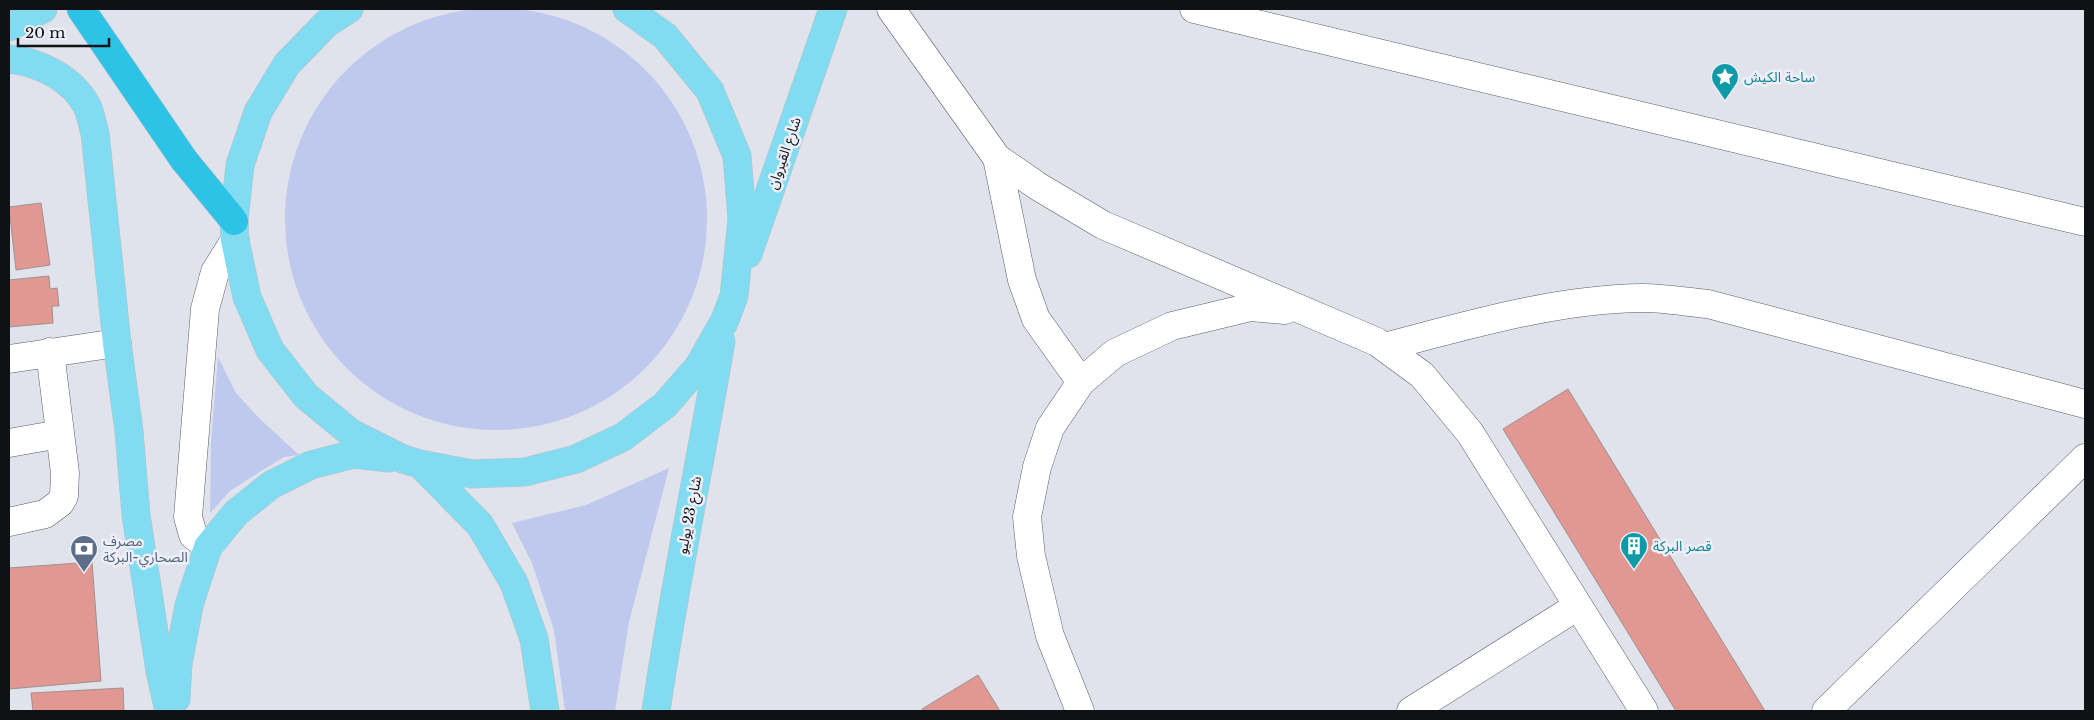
<svg xmlns="http://www.w3.org/2000/svg" width="2094" height="720" viewBox="0 0 2094 720" font-family="'Libre Baskerville','Noto Sans Arabic',serif">
<rect width="100%" height="100%" fill="#e0e3ec"/>
<!-- green -->
<path fill="#bfc9ee" d="M285 219a211 211 0 1 1 422 0a211 211 0 1 1-422 0Z
M218 357 236 393 259 418 299 455 284 457 258 473 230 491 210 513 211 442Z
M669 468 629 622 615 711H565L554 630 532 563 512 523 586 505Z"/>
<!-- building -->
<path fill="#e19892" stroke="#9c9190" d="M41 203 50 265 16 270 9 207Z
M49 276 50 289 57 288 59 306H52L53 323 9 327V280Z
M1568 389 1765 711H1676L1503 429Z
M92 562 101 681 9 689V568Z
M978 675 1000 711H923L922 709Z
M123 688 124 711H33L31 693Z"/>
<g fill="none" stroke-linecap="round" stroke-linejoin="round">
<defs>
<path id="minor" d="M891 9 997 158 1039 187 1103 225 1377 342 1422 375 1470 433 1644 711
M1194 9 2085 222
M997 158 1022 280 1036 319 1081 382
M1384 347C1469 325 1555 299 1643 298 1664 298 1686 302 1708 304L2085 404
M9 359 117 343
M9 443 60 434
M9 522 45 514 60 503 64 496 65 473 50 352
M208 547 193 535 188 517 205 309 215 272 235 240
M1080 711 1050 636 1031 556 1027 517 1037 467 1050 428 1081 382 1115 353 1172 326 1251 307 1285 310
M1411 711 1578 606
M1826 711 2085 458"/>
<path id="major" d="M349 9 327 23 287 64 258 112 240 165 234 221 235 240 247 297 270 350 306 396 351 433 403 459 420 464 472 474 525 472 576 459 623 437 665 405 699 366 725 320 734 296 742 219 737 156 710 91 665 36 627 9
M9 27 43 9
M9 59C39 62 72 78 87 106 91 114 92 124 95 133L117 343 129 431 136 515 160 671 169 711
M748 254 833 9
M420 464 480 525 514 583 534 639 545 711
M176 699 178 664 189 605 208 547 236 513 271 485 311 465 354 454 389 458
M656 711C674 587 700 465 721 341"/>
<path id="highway" d="M81 9 184 160 234 221"/>
</defs>
<!-- minor casing -->
<use href="#minor" stroke="#5a5c65" stroke-width="29"/>
<!-- major casing -->
<use href="#major" stroke="#c1c1c2" stroke-width="29"/>
<!-- highway casing -->
<use href="#highway" stroke="#c1c1c2" stroke-width="29"/>
<!-- minor -->
<use href="#minor" stroke="#fff" stroke-width="28"/>
<!-- major -->
<use href="#major" stroke="#81dbf1" stroke-width="28"/>
<!-- highway -->
<use href="#highway" stroke="#2dc3e7" stroke-width="28"/>
</g>
<!-- icons -->
<defs>
<symbol id="sight-pin" viewBox="-11 -11 22 30"><path d="M0 17L-7.5 6A9.5 9.5 0 1 1 7.5 6Z" fill="#0f9aa8" stroke="#edf0fa"/><path d="M0-6L1.8-2.2L6-1.7L2.9 1.2L3.7 5.4L0 3.3L-3.7 5.4L-2.9 1.2L-6-1.7L-1.8-2.2Z" fill="#fff"/></symbol>
<symbol id="building-pin" viewBox="-11 -11 22 30"><path d="M0 17L-7.5 6A9.5 9.5 0 1 1 7.5 6Z" fill="#0f9aa8" stroke="#edf0fa"/><path d="M-4-6H4V6H1V3H-1V6H-4ZM-2.5-4.3h1.7v1.8h-1.7ZM.8-4.3h1.7v1.8H.8ZM-2.5-1h1.7V.8h-1.7ZM.8-1h1.7V.8H.8Z" fill="#fff"/></symbol>
<symbol id="bank-pin" viewBox="-11 -11 22 30"><path d="M0 17L-7.5 6A9.5 9.5 0 1 1 7.5 6Z" fill="#5c6f8a" stroke="#edf0fa"/><path d="M-6-4H6V4H-6ZM0-2.3a2.3 2.3 0 1 0 0 4.6a2.3 2.3 0 1 0 0-4.6Z" fill="#fff"/></symbol>
</defs>
<g fill-rule="evenodd">
<use href="#sight-pin" x="1709" y="61" width="32" height="43"/>
<use href="#building-pin" x="1618" y="530" width="32" height="43"/>
<use href="#bank-pin" x="68" y="533" width="32" height="43"/>
</g>
<g text-anchor="middle" dominant-baseline="central" stroke-width="5" stroke-linejoin="round" paint-order="stroke">
<!-- culture labels -->
<g font-size="14" fill="#0d838f" stroke="#edf0fa" text-anchor="start">
<text x="1744" y="77">ساحة الكيش</text>
<text x="1653" y="546">قصر البركة</text>
</g>
<!-- street labels -->
<g font-size="14" fill="#101114" stroke="#edf0fa">
<text transform="translate(784 153) rotate(-71)">شارع القيروان</text>
<text transform="translate(689 515) rotate(-79)">شارع 23 يوليو</text>
</g>
<!-- service labels -->
<g font-size="14" fill="#4e5e75" stroke="#edf0fa" text-anchor="start">
<text x="103" y="541">مصرف<tspan x="103" dy="16">الصحاري-البركة</tspan></text>
</g>
</g>
<!-- border -->
<rect width="2094" height="720" fill="none" stroke="#101114" stroke-width="20"/>
<!-- scale -->
<path d="M18 38v8h91v-8" fill="none" stroke="#101114" stroke-width="2.5"/>
<text x="25" y="38" font-size="15" fill="#101114" stroke="#edf0fa" stroke-width="4" paint-order="stroke">20 m</text>
</svg>
